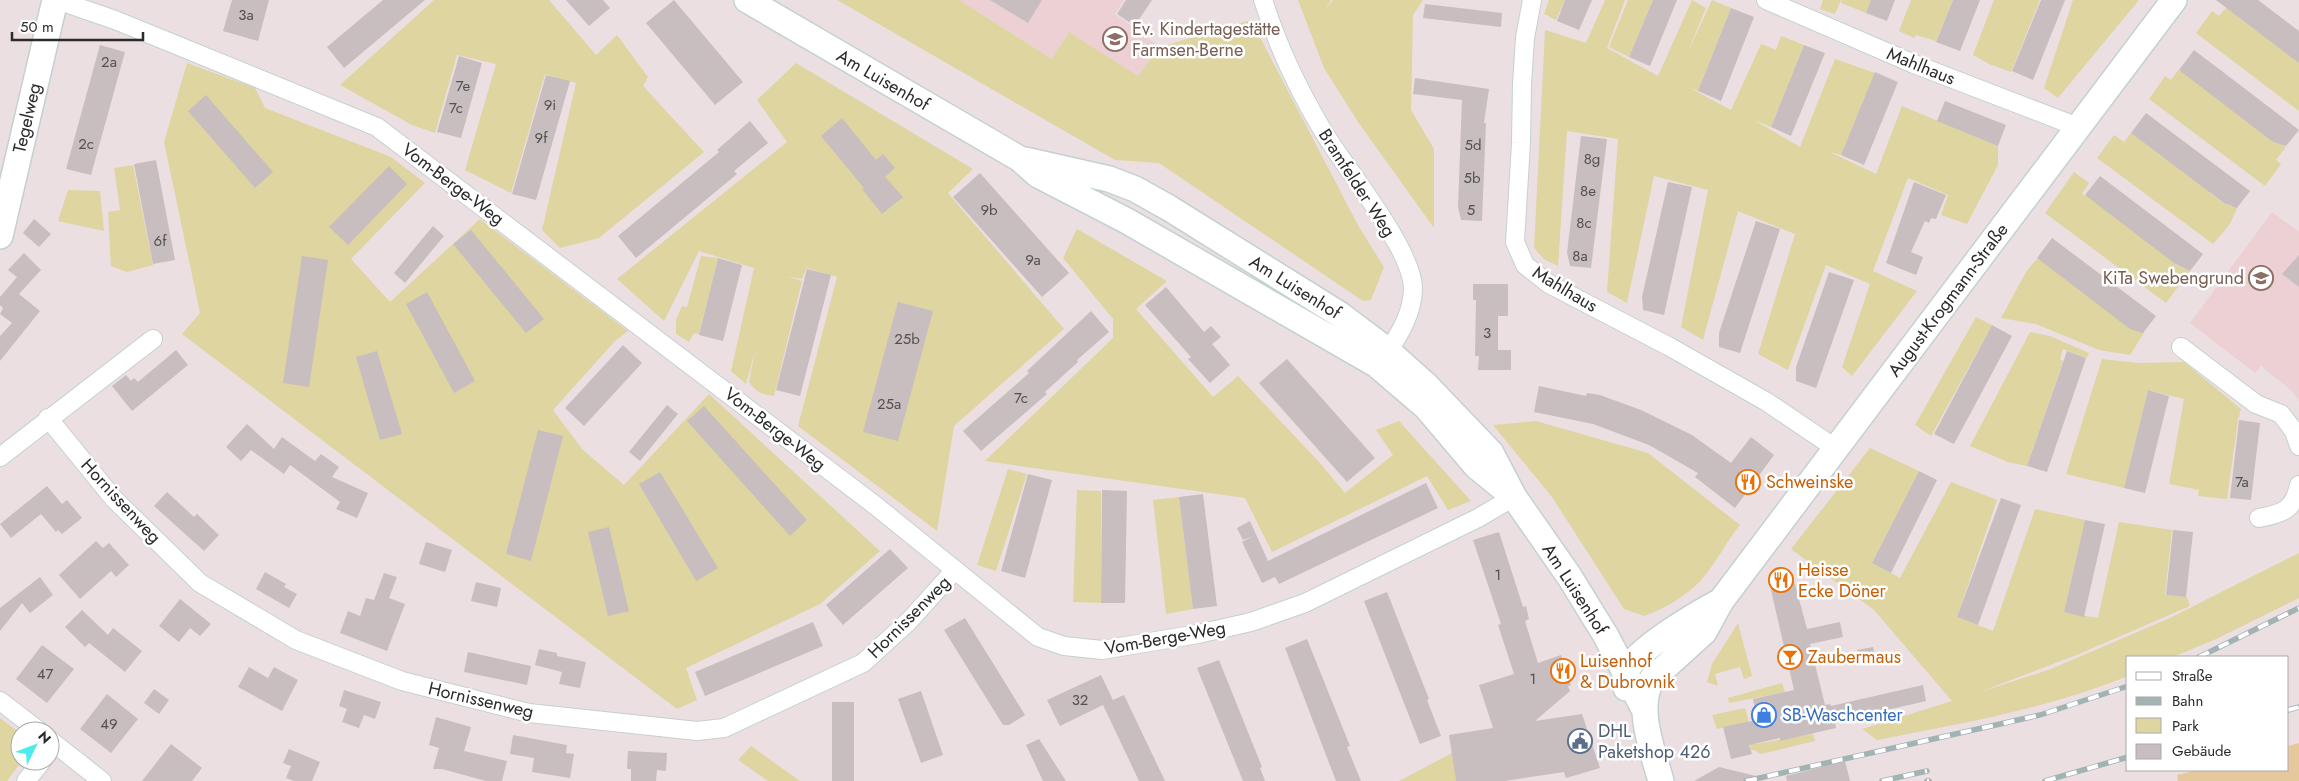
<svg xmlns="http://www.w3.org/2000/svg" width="2299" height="781" viewBox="0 0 2299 781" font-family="Jost,sans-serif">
<rect width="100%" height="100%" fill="#ecdfe2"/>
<!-- education -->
<path fill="#ecd0d4" d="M959 0H1124L1115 14 1160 47 1138 76 1069 32 1052 59Z
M2272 212 2299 232V401L2292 391 2261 366 2255 373 2190 323Z"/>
<!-- green -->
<path fill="#ded5a0" d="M434 0H549L596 55 617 35 648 77 643 86 704 152 599 238 560 248 542 230 576 83 520 67 545 74 511 193 465 170 496 64 457 55 435 133 412 125 340 85Z
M837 0H959L1052 59 1069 32 1138 76 1160 47 1251 20 1359 227 1384 267 1371 300 1363 301 1159 163 1115 160Z
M1298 0H1331L1325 10 1333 0H1423L1413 15 1411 110 1434 149V228L1358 122 1324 68Z
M1549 0H1565L1556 20 1544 14Z
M1605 0H1625L1607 48 1658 76 1692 0 1706 8 1686 56 1712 0 1731 8 1698 91 1690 88 1731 110 1761 44 1776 50 1781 36 1804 45 1771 127 1754 120 1800 147 1835 59 1875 73 1841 155 1830 152 1876 174 1902 106 1998 146V165L1967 224 1941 215 1948 195 1908 178 1873 271 1917 291 1852 376 1842 367 1870 284 1826 265 1788 370 1758 354 1795 234 1738 211 1703 340 1681 327 1708 190 1654 176 1627 303 1607 292 1618 139 1567 131 1558 266 1544 259 1534 248 1545 30 1586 43Z
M1628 0H1653L1629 57 1609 47Z
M1823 0H1841L1835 14 1820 9Z
M1842 0H1871L1866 13 1841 3Z
M1911 0H1953L1936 41 1916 35 1914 38 1899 31Z
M1994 0H2040L2011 72 1989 64 1973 55Z
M2073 0H2139L2058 98 2044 88Z
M2226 8 2241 15 2239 18C2255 29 2271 40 2287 52 2292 55 2293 59 2299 61V111L2196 33 2212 11 2219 16Z
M187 63 255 88 265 108 391 157 425 183 351 259 390 302 480 219 628 331 615 341 553 410 582 449 624 485 709 394 880 551 820 604 686 668 697 700 677 709 182 334 200 313 164 142Z
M796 63 973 169 948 193 1064 329 954 426 937 531 798 426 837 277 807 268 802 279 787 276 802 281 774 396C763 395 756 392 749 382L755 351 746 384 731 371 754 268 699 251 664 321 617 279 787 142 757 100Z
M2178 70 2194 77 2192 80 2207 87 2205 90 2220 97 2218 100 2233 107 2231 110 2247 117 2244 120 2260 127 2257 130 2273 137 2270 140C2276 145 2280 142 2286 147L2276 160 2281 164 2265 186 2149 99 2165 76 2171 80Z
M2131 133C2145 143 2157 154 2173 159L2170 162C2184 172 2195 183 2211 188L2209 192C2215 197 2223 203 2231 206L2232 204 2237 208 2230 224 2213 244 2097 158 2114 135 2124 142Z
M133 165 153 265 127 272 111 266 108 212 120 210 114 168Z
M2074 172 2089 183 2082 194 2100 203 2098 205 2113 212 2111 215 2126 222 2124 225 2138 232 2137 234 2151 242 2149 244C2159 251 2167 257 2177 261L2175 264 2190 271 2166 303 2045 213Z
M68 190 100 191 104 231 58 221Z
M1077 229 1167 281 1136 309 1213 397 1238 376 1320 463 1345 493 1393 455 1376 430 1399 421 1471 501 1448 510 1427 476 1272 552 1245 498 985 461 1113 338V319L1063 258Z
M701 256 718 258 699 334 694 333 689 342 676 334V320L682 306 687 307Z
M2037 259 2053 265 2050 268 2059 272 2063 278 2144 333 2130 355 2099 350 2036 324 2001 318 2026 272Z
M1976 317 1992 325 1931 436 1915 425Z
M2030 332 2050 336 2089 353 2087 358 2063 349 2060 359 2063 361 2027 466 2008 462 1970 446Z
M2102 359 2139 363 2184 362 2241 409 2238 420 2227 499 2198 496 2199 490 2169 484 2184 399 2148 390 2124 488 2066 474Z
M1536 421 1648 453 1740 525C1726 542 1716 563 1702 579 1688 595 1664 609 1644 616L1624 609 1552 497 1493 425Z
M1870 448 1919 471 1872 563 1900 578 1951 482 1997 500 1957 617 1993 631 2035 509 2085 520 2064 612 2098 618 2119 522 2172 530 2165 595 2187 597 2190 606 2079 654 1980 692 2051 669 2170 618 2299 553V598L2214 640 2173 657H2128V676C2047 709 1962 723 1877 740L1862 729 1952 701 1874 610 1791 549Z
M1008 469 1027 474 996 571 977 565Z
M1077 490 1101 491V603L1073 602Z
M1179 497 1193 609 1166 614 1153 500Z
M1738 623 1752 676 1744 679 1740 667 1715 674 1718 686 1707 682 1712 664Z
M1782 683 1785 692 1729 703 1728 698Z
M1745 708 1755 744 1813 734 1815 741 1761 754 1754 750H1751L1744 723 1717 729 1712 715Z
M0 718 20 733V761H22L7 781H0Z
M751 746 800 781H768L738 760Z
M1452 753 1456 781H1399Z"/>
<!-- pitch -->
<path fill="#e5c99c" d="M2299 743V781H2178L2177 775 2198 770H2288V746Z"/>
<!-- building -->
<path fill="#c8bdbf" d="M232 0H269L258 41 223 31Z
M383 0H425L344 68 327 47Z
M566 0H603L610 8 589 26Z
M674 0 743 82 715 105 646 23Z
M990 0H1042L1028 23Z
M1126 0H1152L1138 21 1131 20 1129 22 1117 14Z
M1565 0H1592L1579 30 1557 21Z
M1653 0H1677L1650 66 1629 57Z
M1871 0H1895L1887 21 1866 13Z
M1953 0H1980L1960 51 1936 42Z
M2041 0H2065L2033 80 2012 71Z
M2216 0H2258L2299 31V63Z
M1425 4 1502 13 1501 27 1423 18Z
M1731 8 1754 17 1721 101 1698 91Z
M100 45 125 52 91 175 66 169Z
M1804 45 1825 53 1791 136 1771 127Z
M2194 50 2299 130 2286 146 2273 142 2179 70Z
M459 56 482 63 461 138 437 132Z
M1875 72 1898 82 1864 165 1841 155Z
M546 75 570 81 536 200 512 194Z
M1415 78 1489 89 1484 123H1486L1482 221 1461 220 1458 207 1462 100 1413 94Z
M206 95 273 172 255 188 188 111Z
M1945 101 2006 125 1998 146 1937 121Z
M2146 113 2250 191 2237 208 2224 203 2131 133Z
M842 118 876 160 883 154 895 168 885 177 903 197 882 214 862 189 864 188 821 136Z
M750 121 768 143 734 171 737 174 636 258 618 236 719 152 717 150Z
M1581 136 1607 139 1591 268 1570 266 1567 253Z
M156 160 175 260 153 264 134 164Z
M389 166 407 184 348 245 329 227Z
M980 173 1069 273 1042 297 953 197Z
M2100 176 2203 254 2190 271 2174 263 2085 195Z
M1668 182 1692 187 1664 315 1643 310 1642 297Z
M1914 182 1946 195 1936 219 1931 218 1929 223 1925 221 1911 252 1923 257 1916 275 1886 263Z
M34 219 51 234 39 247 23 233Z
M1756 221 1780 229 1740 353 1719 347V333Z
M433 226 444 236 405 283 394 273Z
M471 230 544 319 526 333 453 244Z
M2052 238 2156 316 2143 333 2130 329 2037 258Z
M24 253 41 270 19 294 40 311 0 361V336L12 323 0 314 3 308 0 305V297L17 277 8 270Z
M2299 255V287L2282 274Z
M302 256 328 260 309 387 283 383Z
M718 258 742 265 723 341 699 335Z
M807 269 831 275 800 396 776 390Z
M1829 272 1854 280 1816 388 1796 381V367Z
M1473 284H1508V316H1498V350H1511V370H1478L1479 356H1475L1476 300H1473Z
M1166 287 1204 332 1211 326 1221 337 1212 344 1230 365 1210 383 1188 359 1191 357 1145 305Z
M427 292 475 381 454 393 406 304Z
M898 302 933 311 898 441 863 432Z
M1091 311 1109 332 1077 360 1078 362 1045 392 1047 394 981 451 963 431 1029 373 1027 371Z
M1992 325 2012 336 1954 444 1934 434Z
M623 345 642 363 584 426 565 408Z
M176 350 188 365 132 411 112 386 126 375 131 381 134 378 138 382Z
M377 351 402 434 380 440 356 357Z
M2067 351 2086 358 2047 472 2027 466Z
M1287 359 1375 458 1347 482 1259 383Z
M1539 386 1586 396 1587 393 1600 395 1641 410 1692 435 1731 463 1751 437 1774 455 1735 508 1695 477 1698 473 1649 445 1593 424 1534 412Z
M2148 390 2169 396 2145 493 2124 488Z
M667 405 678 414 640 461 629 452Z
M704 406 807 520 790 536 687 421Z
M2239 420 2260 423 2251 500 2230 498Z
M247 424 274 449 282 437 315 461 321 454 339 467 332 477 368 493 357 518 336 509 340 502 290 465 284 474 251 450 241 461 226 447Z
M538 430 563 436 531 561 506 554Z
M1919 471 1937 480 1891 573 1872 563Z
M660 472 718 568 696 581 639 484Z
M1028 474 1052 480 1025 578 1001 571Z
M1426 483 1438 508 1279 584 1275 577 1262 583 1242 542 1253 536 1243 540 1237 528 1250 521 1268 561Z
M47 486 62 504 67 500 82 518 62 534 58 530 56 532 41 514 11 538 0 524Z
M1102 490 1127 491 1125 603H1101Z
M167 492 194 517 197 514 219 535 204 551 154 506Z
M1203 494 1217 606 1193 609 1179 497Z
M2001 498 2021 505 1978 625 1957 617Z
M2085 520 2105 524 2084 617 2064 612Z
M609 527 629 611 608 616 588 532Z
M2173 530 2193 532 2186 597 2166 595Z
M1499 532 1523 607 1526 606 1529 619 1525 621 1538 663 1561 655 1571 685 1568 686 1570 691 1535 721 1582 714 1600 768 1566 778 1564 772 1505 781H1456L1449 735 1493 728 1479 685 1514 674 1498 625 1501 624 1473 540Z
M96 541 103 548 109 543 129 565 116 577 111 571 80 599 59 575Z
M426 542 452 550 445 572 419 564Z
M890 549 908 568 843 625 826 605Z
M265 572 286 584 284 587 297 594 289 608 256 589Z
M384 573 397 577 389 598 405 604 387 651 340 633 348 611 360 616 366 598 374 600Z
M1783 576 1790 578 1795 584 1807 629 1840 622 1843 637 1810 644 1825 705 1830 704 1831 706 1923 685 1926 701 1835 722 1836 728 1780 741V738L1749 745 1752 754 1731 759 1723 727 1757 720 1753 699 1794 690 1771 590 1773 582Z
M40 577 53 595 30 613 22 603 0 631V608Z
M476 582 501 588 497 607 471 601Z
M1387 592 1429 699 1427 700 1441 736 1420 744 1364 601Z
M180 599 211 624 200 636 190 628 179 642 159 626Z
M82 610 108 635 113 628 142 651 125 672 89 643 85 647 65 627Z
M965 618 1025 715 1009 725H1003L944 630Z
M813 622 823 646 705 696 695 672Z
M1307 639 1350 746 1347 747 1361 781H1336L1285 648Z
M42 645 74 669 47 703 16 679Z
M1873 647 1876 660 1860 664 1857 650Z
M539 649 557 653V656L586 662 580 688 559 684 562 672 535 665Z
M468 652 531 666 527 685 464 672Z
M1219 660 1262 767 1260 768 1265 781H1243L1197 668Z
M249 667 268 678 274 667 298 680 282 711 238 687Z
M1101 675 1113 700 1124 695 1165 781H1139L1103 705 1060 726 1047 700Z
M154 689 169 700 159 714 144 703Z
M344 690 381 702 375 719 364 715 359 728 342 722 347 709 339 706Z
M921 691 943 755 921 763 898 699Z
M107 694 138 719 111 753 80 729Z
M832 702H854V781H832Z
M436 717 471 727 464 751 507 761 502 781H486L442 769H433L439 748 429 745Z
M513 735 567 745 566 753 574 754 570 778 532 772 534 758 510 754Z
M1039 739 1066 781H1043L1026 745Z
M171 744 202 768 192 781H142Z
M289 749 320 762 312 781H294L286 778 291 766 283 763Z
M628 751 667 753 666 771 657 770 656 781H631V769H627Z
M1845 761 1850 781H1787L1786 776Z
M1719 767 1756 776V781H1694Z"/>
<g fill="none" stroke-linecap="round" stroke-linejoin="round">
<defs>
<path id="street" d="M57 0 115 20 377 127 876 506 1038 637 1064 646 1102 650 1198 634 1251 622 1305 603 1478 518 1514 497
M1263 0C1279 49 1297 87 1323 131 1345 168 1412 248 1413 288 1413 315 1397 340 1381 360
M1532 0 1525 38 1522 84 1521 143 1515 242 1525 265 1549 284 1670 347 1767 402 1835 448
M1766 0 1914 64 2078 127
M2181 347 2256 404 2281 414 2294 431 2299 446
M48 418 114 499 200 583 296 640 402 681 529 713 697 731 724 728 863 663 909 621 955 570
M0 457 153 339
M2259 518C2282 514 2294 510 2299 485
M0 701 39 731
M50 740 102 781
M26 781 42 761"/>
<path id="secondary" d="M747 0 1020 159 1038 175 1127 221 1377 365 1426 407 1476 466 1514 497
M1025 160 1109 179 1135 189 1169 208 1339 314 1388 351 1425 384 1491 453 1514 497 1569 576 1606 636 1645 711
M0 236 55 0
M1626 688 1625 673C1635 650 1698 613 1721 601
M1661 781C1653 752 1635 707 1652 679L1704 632 1721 601 2174 0"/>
</defs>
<!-- street casing -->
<use href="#street" stroke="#c3d1d1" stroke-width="20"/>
<!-- secondary casing -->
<use href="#secondary" stroke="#c3d1d1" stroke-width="28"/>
<!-- street -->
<use href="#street" stroke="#fff" stroke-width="18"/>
<!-- secondary -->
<use href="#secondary" stroke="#fff" stroke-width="25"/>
<defs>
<path id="rail" d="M2199 657 2299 608
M2288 710 2299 707
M1746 781 2040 715 2128 686
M1882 781 1927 771
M1927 781H1929
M2045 781 2128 757"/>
</defs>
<!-- rail casing -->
<use href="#rail" stroke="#a2b3b4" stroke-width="5.5"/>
<!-- rail -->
<use href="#rail" stroke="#fff" stroke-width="4" stroke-dasharray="11" stroke-linecap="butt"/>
</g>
<!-- icons -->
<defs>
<symbol id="school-ring" viewBox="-11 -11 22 22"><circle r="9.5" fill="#fff" stroke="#8d6e63" stroke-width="1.5"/><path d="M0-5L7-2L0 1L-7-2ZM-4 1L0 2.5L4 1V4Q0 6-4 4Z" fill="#8d6e63"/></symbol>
<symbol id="restaurant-ring" viewBox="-11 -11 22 22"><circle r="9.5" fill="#fff" stroke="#e8710a" stroke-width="1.5"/><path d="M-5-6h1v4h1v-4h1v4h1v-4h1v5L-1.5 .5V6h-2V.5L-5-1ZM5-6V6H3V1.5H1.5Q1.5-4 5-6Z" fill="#e8710a"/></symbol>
<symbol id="bar-ring" viewBox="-11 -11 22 22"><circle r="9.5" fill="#fff" stroke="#e8710a" stroke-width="1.5"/><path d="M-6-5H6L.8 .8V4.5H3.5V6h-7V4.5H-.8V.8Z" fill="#e8710a"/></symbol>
<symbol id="shop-ring" viewBox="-11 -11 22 22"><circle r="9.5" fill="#fff" stroke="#3f7fe0" stroke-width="1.5"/><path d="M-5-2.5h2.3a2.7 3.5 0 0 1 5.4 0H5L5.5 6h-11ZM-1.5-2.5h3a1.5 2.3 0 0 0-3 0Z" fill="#3f7fe0"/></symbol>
<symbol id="civic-ring" viewBox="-11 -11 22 22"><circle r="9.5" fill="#fff" stroke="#5c6f8a" stroke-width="1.5"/><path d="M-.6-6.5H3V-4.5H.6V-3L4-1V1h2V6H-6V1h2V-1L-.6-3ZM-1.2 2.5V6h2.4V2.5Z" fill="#5c6f8a"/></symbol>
</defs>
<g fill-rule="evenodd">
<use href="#school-ring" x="1101" y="25" width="28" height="28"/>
<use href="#school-ring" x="2247" y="264" width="28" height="28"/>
<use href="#restaurant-ring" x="1734" y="468" width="28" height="28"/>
<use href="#restaurant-ring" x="1767" y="566" width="28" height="28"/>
<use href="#bar-ring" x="1776" y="643" width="28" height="28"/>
<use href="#restaurant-ring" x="1549" y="657" width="28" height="28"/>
<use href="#shop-ring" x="1750" y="701" width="28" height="28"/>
<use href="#civic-ring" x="1566" y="727" width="28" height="28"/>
</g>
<g text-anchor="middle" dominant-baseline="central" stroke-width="5" stroke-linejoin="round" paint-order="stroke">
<!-- number labels -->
<g font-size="15" fill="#525050">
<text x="246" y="15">3a</text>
<text x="109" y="62">2a</text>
<text x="463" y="86">7e</text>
<text x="550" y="105">9i</text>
<text x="456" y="108">7c</text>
<text x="541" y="138">9f</text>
<text x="86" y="144">2c</text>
<text x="1473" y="145">5d</text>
<text x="1592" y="159">8g</text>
<text x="1472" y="178">5b</text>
<text x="1588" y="191">8e</text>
<text x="989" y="210">9b</text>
<text x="1471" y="210">5</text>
<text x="1584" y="223">8c</text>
<text x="160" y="241">6f</text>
<text x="1580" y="256">8a</text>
<text x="1033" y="260">9a</text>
<text x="1487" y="333">3</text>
<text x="907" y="339">25b</text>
<text x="1021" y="398">7c</text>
<text x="889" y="404">25a</text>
<text x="2242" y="482">7a</text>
<text x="1498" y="575">1</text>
<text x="45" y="674">47</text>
<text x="1533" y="679">1</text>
<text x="1080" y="700">32</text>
<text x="109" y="724">49</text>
</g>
<!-- education labels -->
<g font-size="18" fill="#785e54" stroke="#fff" text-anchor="start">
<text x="1132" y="29">Ev. Kindertagestätte<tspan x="1132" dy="21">Farmsen-Berne</tspan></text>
<text x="2244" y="278" text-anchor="end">KiTa Swebengrund</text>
</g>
<!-- street labels -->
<g font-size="18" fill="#2b2b2b" stroke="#fff">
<text transform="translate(1921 66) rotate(22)">Mahlhaus</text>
<text transform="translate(883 80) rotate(30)">Am Luisenhof</text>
<text transform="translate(27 118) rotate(-77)">Tegelweg</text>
<text transform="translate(1357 183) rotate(57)">Bramfelder Weg</text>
<text transform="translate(453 184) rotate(37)">Vom-Berge-Weg</text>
<text transform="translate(1295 287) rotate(32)">Am Luisenhof</text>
<text transform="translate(1565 289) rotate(31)">Mahlhaus</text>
<text transform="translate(1948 300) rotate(-53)">August-Krogmann-Straße</text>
<text transform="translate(775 429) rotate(38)">Vom-Berge-Weg</text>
<text transform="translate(121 501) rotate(47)">Hornissenweg</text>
<text transform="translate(1575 589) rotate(57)">Am Luisenhof</text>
<text transform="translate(909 617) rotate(-45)">Hornissenweg</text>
<text transform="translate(1165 638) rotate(-10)">Vom-Berge-Weg</text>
<text transform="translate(481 700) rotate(13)">Hornissenweg</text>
</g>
<!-- food labels -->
<g font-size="18" fill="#c56008" stroke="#fff" text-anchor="start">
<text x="1766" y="482">Schweinske</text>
<text x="1798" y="570">Heisse<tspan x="1798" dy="21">Ecke Döner</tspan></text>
<text x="1808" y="657">Zaubermaus</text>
<text x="1580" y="661">Luisenhof<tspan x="1580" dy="21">&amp; Dubrovnik</tspan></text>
</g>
<!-- shop labels -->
<g font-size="18" fill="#366cbe" stroke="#fff" text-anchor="start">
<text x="1782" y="715">SB-Waschcenter</text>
</g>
<!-- service labels -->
<g font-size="18" fill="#4e5e75" stroke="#fff" text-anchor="start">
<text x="1598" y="731">DHL<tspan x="1598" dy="21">Paketshop 426</tspan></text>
</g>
</g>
<!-- legend -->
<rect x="2126" y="656" width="162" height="115" fill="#ffffff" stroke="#aaaaaa"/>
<rect x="2136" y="672" width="25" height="8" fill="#ffffff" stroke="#aaaaaa"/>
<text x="2172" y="681" font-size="15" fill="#2b2b2b">Straße</text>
<rect x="2136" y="697" width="25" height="8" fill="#a2b3b4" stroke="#aaaaaa"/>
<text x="2172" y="706" font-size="15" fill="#2b2b2b">Bahn</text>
<rect x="2136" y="718" width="25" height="15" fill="#ded5a0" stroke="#aaaaaa"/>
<text x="2172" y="731" font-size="15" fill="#2b2b2b">Park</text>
<rect x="2136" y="744" width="25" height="15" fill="#c8bdbf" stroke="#aaaaaa"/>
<text x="2172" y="756" font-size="15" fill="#2b2b2b">Gebäude</text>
<!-- north arrow -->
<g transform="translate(35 746) rotate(48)"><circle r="24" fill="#ffffff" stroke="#aaaaaa"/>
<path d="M0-4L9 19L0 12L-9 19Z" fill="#4cecec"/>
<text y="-8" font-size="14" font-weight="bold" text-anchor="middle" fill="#2b2b2b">N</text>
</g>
<!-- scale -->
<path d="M12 32v8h131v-8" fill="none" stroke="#2b2b2b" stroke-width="2.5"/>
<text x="20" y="32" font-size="15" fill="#2b2b2b" stroke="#ffffff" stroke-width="4" paint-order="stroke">50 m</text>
</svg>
